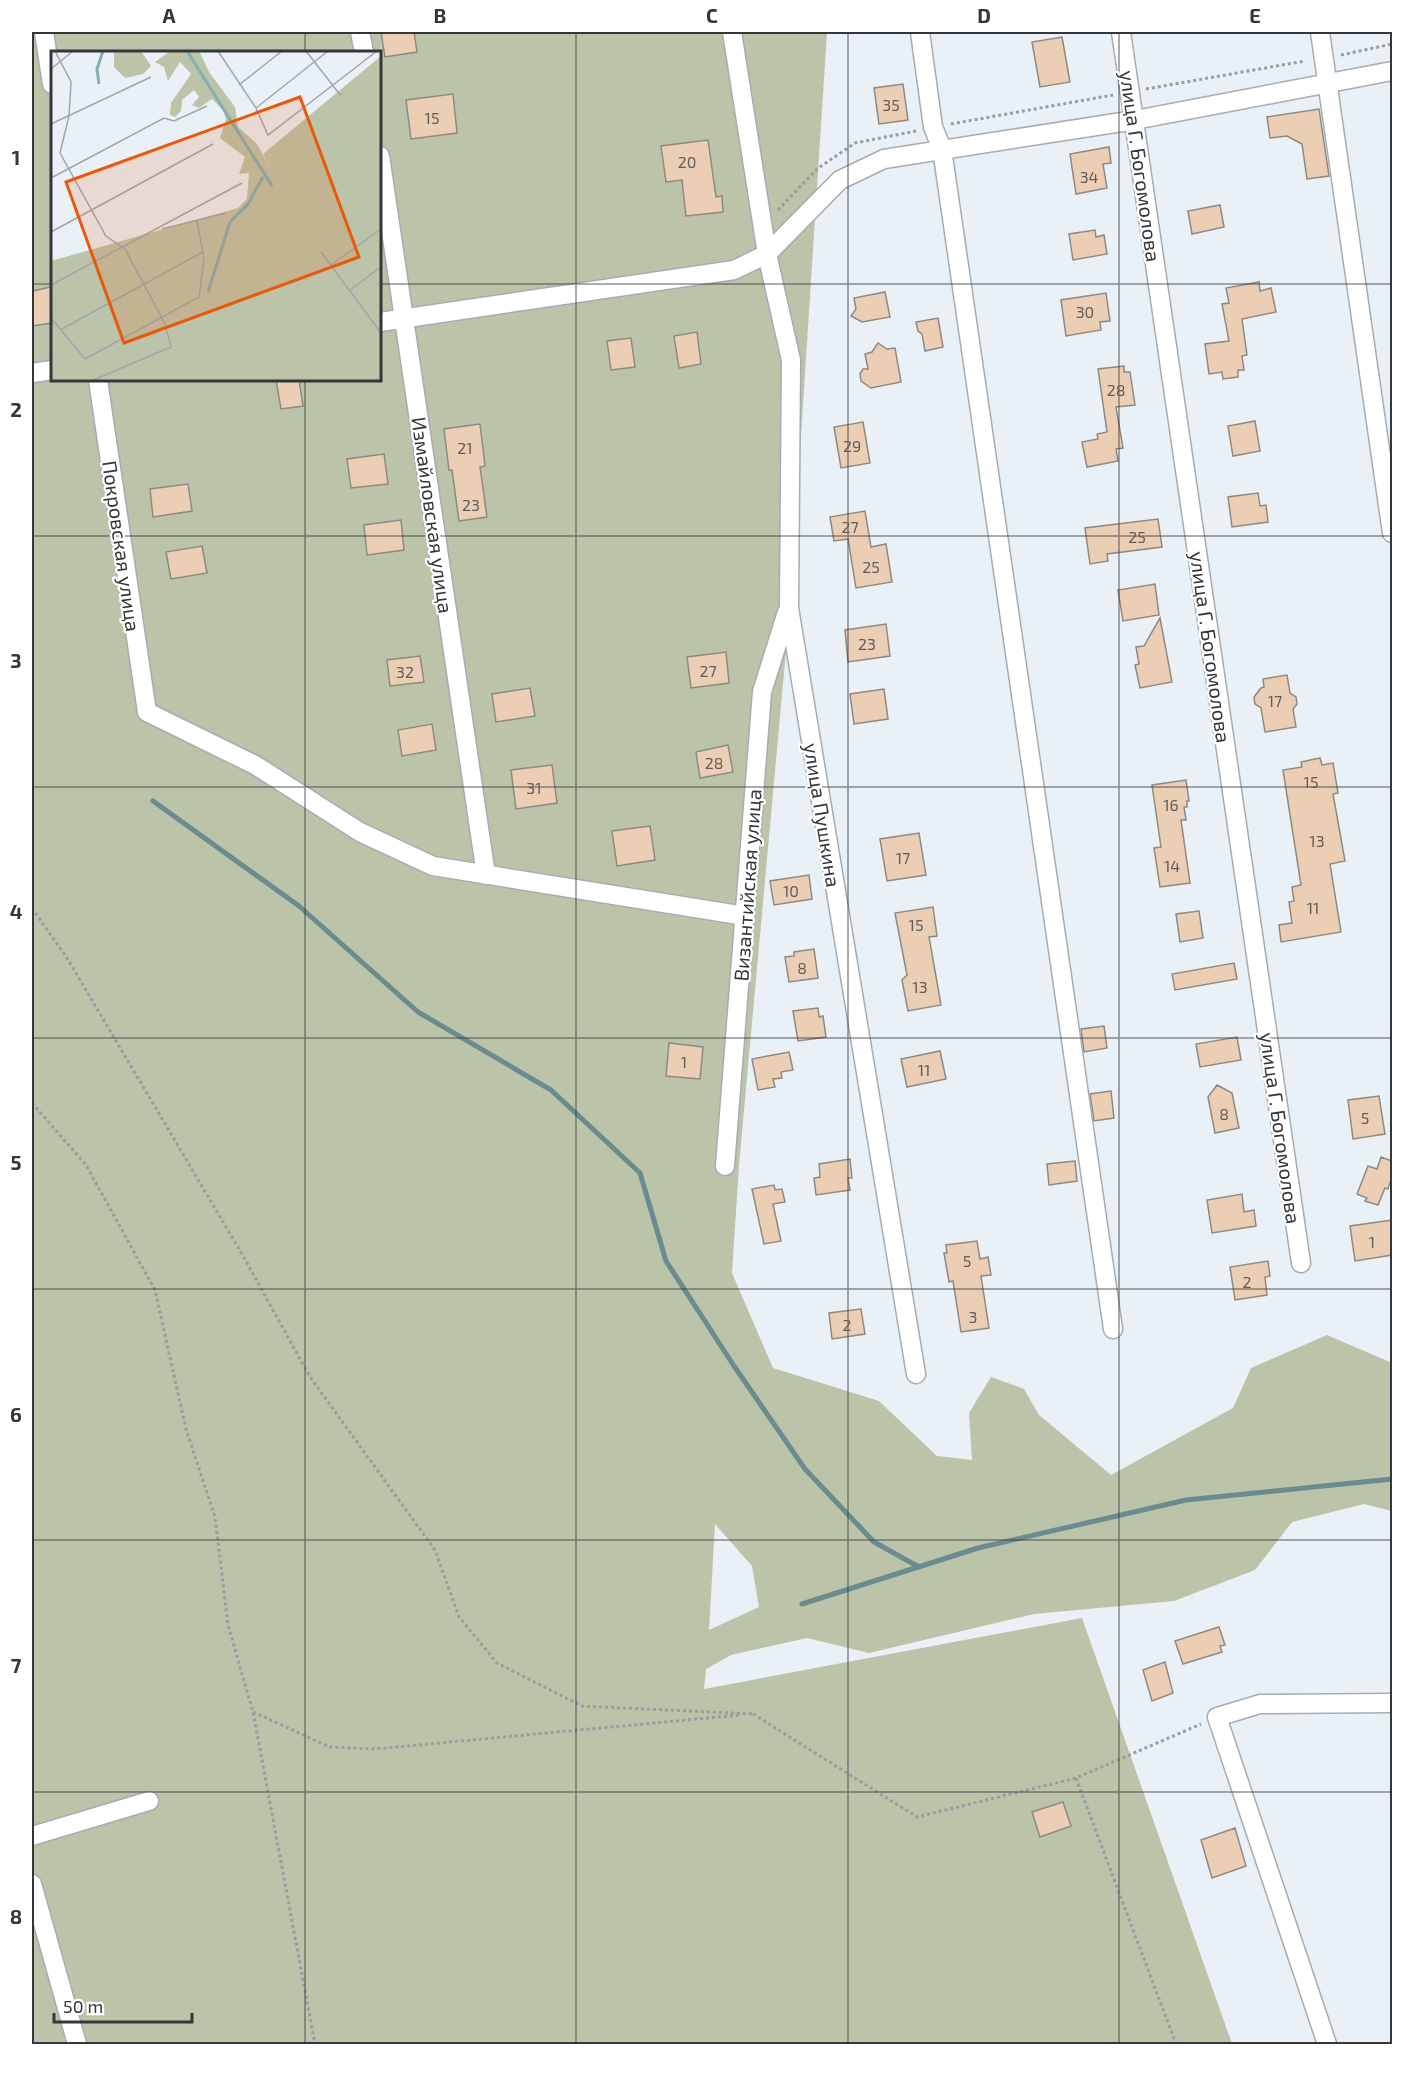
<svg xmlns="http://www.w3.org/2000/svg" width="1424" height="2076" viewBox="0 0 1424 2076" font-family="'Exo 2',sans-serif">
<rect width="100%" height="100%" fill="#e9f0f6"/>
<!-- green -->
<path fill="#bbc3a9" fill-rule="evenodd" d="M32 32H827L790 607 739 1165 732 1273 773 1368 879 1401 937 1456 972 1460 969 1413 991 1377 1024 1389 1039 1415 1111 1475 1233 1408 1251 1368 1327 1335 1392 1363V1511L1364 1504 1292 1522 1255 1570 1174 1601 1034 1614 869 1653 807 1638 731 1655 706 1669 704 1689 1082 1618 1232 2044H32ZM52 52H380V380H52ZM715 1524 752 1566 759 1607 709 1630Z"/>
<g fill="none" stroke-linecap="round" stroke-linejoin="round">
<!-- stream -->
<path stroke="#6b8b8f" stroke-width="5" d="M153 801 299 906 418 1012 551 1090 640 1173 666 1261 734 1366 805 1469 874 1542 919 1567
M802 1604 978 1548 1186 1500 1392 1479"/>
</g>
<!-- building -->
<path fill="#ecceb5" stroke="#8f8983" stroke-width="1.5" d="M381 32H414L417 52 385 57Z
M1062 37 1070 82 1040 87 1032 42Z
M903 84 908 120 879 124 874 88Z
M453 94 457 133 411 139 406 100Z
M1319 109 1329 176 1307 179 1302 144 1287 136 1270 138 1267 117Z
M708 140 716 197 722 196 723 212 686 216 682 180 666 182 661 146Z
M1109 147 1111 163 1103 164 1107 188 1076 194 1070 154Z
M1220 205 1224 227 1192 234 1188 211Z
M1095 230 1096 237 1104 235 1107 254 1073 260 1069 234Z
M1259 282 1260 291 1271 288 1276 312 1242 319 1247 355 1242 356 1244 370H1238V377L1223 379 1222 372 1209 374 1205 344 1229 341 1222 304 1229 303 1226 288Z
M51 287 52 323 32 326V291Z
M885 292 890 317 862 322 851 316 856 309 854 298Z
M1106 293 1110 321 1100 322 1101 330 1066 336 1061 300Z
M938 318 943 347 925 351 922 334 918 331 916 322Z
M697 332 701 364 679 368 674 336Z
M631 338 635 367 611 370 607 341Z
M878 343 887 349 895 348 901 382 871 388 861 381 860 374 863 369H868L865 354 872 352Z
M1124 366V372H1130L1135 405 1116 407 1123 448 1116 449 1118 461 1087 467 1082 442 1098 439 1097 434 1107 432 1098 369Z
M276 380H299L303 406 281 409Z
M1255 421 1260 451 1233 456 1228 426Z
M863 422 870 463 841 468 834 427Z
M480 424 485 466 480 467 487 517 459 521 452 470H449L444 429Z
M384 454 388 484 351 488 347 459Z
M188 484 192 511 153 517 150 489Z
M1258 493 1260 506 1266 505 1268 522 1232 527 1228 497Z
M865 511 871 547 886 544 892 582 856 588 848 539 834 541 830 517Z
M1158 519 1162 547 1107 554 1108 561 1090 564 1085 528Z
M401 520 404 550 367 555 364 525Z
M202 546 207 573 171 579 166 552Z
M1155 584 1159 615 1123 621 1118 590Z
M1160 618 1172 682 1140 688 1135 665 1139 664 1136 647 1144 646Z
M886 624 890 656 848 662 845 630Z
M726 652 729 683 691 688 687 657Z
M420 656 424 682 390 686 387 660Z
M1287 675 1290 693 1296 697 1297 704 1293 709 1296 727 1265 732 1261 708 1255 704 1254 697 1261 688 1264 687 1263 679Z
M530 688 535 716 496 722 492 694Z
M884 689 888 719 854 724 850 694Z
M432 724 436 750 402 756 398 730Z
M728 745 733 772 700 778 696 752Z
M1320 758 1322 765 1333 763 1338 793 1333 794 1345 861 1330 864 1341 932 1281 942 1279 925 1292 923 1289 902 1294 901 1292 887 1301 885 1283 770 1302 767 1301 762Z
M552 765 557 803 516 809 511 770Z
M1186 780 1189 801H1187V807H1184L1186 820H1181L1190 883 1160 887 1154 848 1161 847 1152 785Z
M650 826 655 860 617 866 612 831Z
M919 833 926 875 887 881 880 839Z
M809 875 812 899 774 905 770 881Z
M933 907 937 936 929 937 941 1005 908 1011 902 980 907 975 895 913Z
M1199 911 1203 938 1180 942 1176 914Z
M814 949 818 978 789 982 785 957 794 956V952Z
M1234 963 1237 979 1175 990 1172 974Z
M818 1008 819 1017 823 1016 826 1037 798 1041 793 1011Z
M1104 1026 1107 1048 1084 1052 1081 1029Z
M1237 1037 1241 1060 1200 1067 1196 1044Z
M669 1043 703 1047 700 1079 666 1076Z
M940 1051 946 1079 907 1087 901 1059Z
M789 1052 793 1070 781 1072 782 1078 773 1079 775 1087 758 1090 752 1059Z
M1217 1085 1232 1093 1239 1128 1215 1133 1208 1097Z
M1111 1091 1114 1118 1094 1121 1090 1094Z
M1379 1096 1385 1134 1353 1139 1348 1100Z
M1381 1157 1392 1161V1177L1388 1189 1385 1188 1378 1205 1365 1201 1367 1198 1357 1194 1368 1166 1377 1169Z
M850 1159 852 1178H848L850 1190 816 1195 814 1178 820 1177 819 1164Z
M1075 1161 1077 1181 1049 1185 1047 1164Z
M774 1185 775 1190 782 1189 785 1202 773 1204 781 1241 764 1244 752 1189Z
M1242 1194 1244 1212 1254 1210 1256 1226 1212 1233 1207 1200Z
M1392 1220V1255L1355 1261 1350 1226Z
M977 1241 980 1259 988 1257 991 1275 981 1276 989 1328 961 1332 953 1281 949 1282 944 1253H947L946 1245Z
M1268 1261 1270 1276 1265 1277 1267 1295 1235 1300 1230 1267Z
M861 1309 865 1334 832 1339 829 1313Z
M1219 1627 1225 1645 1220 1646 1222 1652 1183 1664 1175 1641Z
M1165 1662 1173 1693 1152 1701 1143 1670Z
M1063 1802 1071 1826 1040 1837 1032 1812Z
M1235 1828 1246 1866 1212 1878 1201 1840Z"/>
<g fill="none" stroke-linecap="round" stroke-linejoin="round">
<defs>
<path id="minor" d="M44 32 52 84
M360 32 364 52
M732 32 767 254 791 360 789 608 916 1374
M920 32 933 127 942 149 1113 1329
M1121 32 1301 1263
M1320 32 1392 533
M380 156 486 875
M380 322 734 270 767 254 840 180 884 159 1135 120 1392 71
M32 373 52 370
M98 380 147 712 255 765 360 832 433 866 745 916
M725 1166 762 692 787 612
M32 1836 149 1801
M32 1884 77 2044
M1327 2044 1217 1717 1260 1704 1392 1703"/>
</defs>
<!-- minor casing -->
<use href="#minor" stroke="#a5adb2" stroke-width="21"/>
<!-- path -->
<path stroke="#979da1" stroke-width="3" stroke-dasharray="3 3" stroke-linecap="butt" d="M1341 55 1392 44
M1146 89 1305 61
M951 124 1113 95
M778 210 817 169 855 143 916 131
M32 908 67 958 242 1254 310 1377 435 1550 459 1617 497 1663 582 1706 753 1714
M32 1103 86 1165 155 1290 186 1429 215 1517 228 1625 253 1712 315 2044
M253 1712 330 1747 375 1749 740 1715
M753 1714 917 1817 1076 1778 1201 1724
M1076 1778 1176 2044"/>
<!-- minor -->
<use href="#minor" stroke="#fff" stroke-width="18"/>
</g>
<!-- grid -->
<path fill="none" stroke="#34373a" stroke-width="1.5" stroke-opacity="0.55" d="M305 32V52M576 32V2044M848 32V2044M1119 32V2044M32 284H52M380 284H1392M305 380V2044M32 536H1392M32 787H1392M32 1038H1392M32 1289H1392M32 1540H1392M32 1792H1392"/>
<g text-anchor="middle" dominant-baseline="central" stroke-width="4.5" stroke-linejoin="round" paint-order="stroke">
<!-- number labels -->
<g font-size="16" fill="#625d59">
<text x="891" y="104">35</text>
<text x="432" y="117">15</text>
<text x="687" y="161">20</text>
<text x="1089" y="176">34</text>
<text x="1085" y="311">30</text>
<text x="1116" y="389">28</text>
<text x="852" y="445">29</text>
<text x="465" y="447">21</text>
<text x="471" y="504">23</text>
<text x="850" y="526">27</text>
<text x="1137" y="536">25</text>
<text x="871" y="566">25</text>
<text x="867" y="643">23</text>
<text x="708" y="670">27</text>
<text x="405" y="671">32</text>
<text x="1275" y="700">17</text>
<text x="714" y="762">28</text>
<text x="1311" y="781">15</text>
<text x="534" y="787">31</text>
<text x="1171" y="804">16</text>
<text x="1317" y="840">13</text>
<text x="903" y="857">17</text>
<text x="1172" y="865">14</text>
<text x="791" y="890">10</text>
<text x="1313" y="907">11</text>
<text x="916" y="924">15</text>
<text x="802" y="967">8</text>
<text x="920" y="986">13</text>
<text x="684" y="1061">1</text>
<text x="924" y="1069">11</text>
<text x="1224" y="1113">8</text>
<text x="1365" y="1117">5</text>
<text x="1372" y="1241">1</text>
<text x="967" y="1260">5</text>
<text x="1247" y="1281">2</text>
<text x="973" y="1316">3</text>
<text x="847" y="1324">2</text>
</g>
<!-- street labels -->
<g font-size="20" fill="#34373a" stroke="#fff">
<text transform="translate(1141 166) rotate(82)">улица Г. Богомолова</text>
<text transform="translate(433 515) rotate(82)">Измайловская улица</text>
<text transform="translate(122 546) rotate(82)">Покровская улица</text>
<text transform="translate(1211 647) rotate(82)">улица Г. Богомолова</text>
<text transform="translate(823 815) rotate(81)">улица Пушкина</text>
<text transform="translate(747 885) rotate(-86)">Византийская улица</text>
<text transform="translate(1281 1128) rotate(82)">улица Г. Богомолова</text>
</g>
</g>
<!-- overview -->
<g transform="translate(51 51)">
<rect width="330" height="330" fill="#e9f0f6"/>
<path d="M63 0H90L100 15 92 23 74 27 63 16ZM119 0H148L158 21 184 56 187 76 206 93 221 121 212 103 330 5V330H0V210L187 157 196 148 198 122 188 123 194 106 169 87 175 68 172 59 161 48 148 57 141 54 148 46 143 39 131 49 130 60 124 66 119 64 120 52 140 23 129 11 117 30 113 16 104 11Z" fill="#bbc3a9"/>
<path fill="none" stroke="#83afb3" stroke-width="3" d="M136 0 221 135M48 33 46 18 52 0M157 241 179 171 197 153 212 126"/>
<path fill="none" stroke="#a1a6ab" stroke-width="1.5" d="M4 0 20 31 18 65 9 102 55 185 74 198 114 273 120 296 40 330M167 0 205 57 217 84 326 0M255 0 290 45M0 18 22 0M188 34 231 0M205 57 277 0M0 73 100 26M0 127 113 67 123 70 156 55M111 178 175 162M0 181 162 93M270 201 330 282M280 214 330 178M0 234 191 132M299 239 330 216M0 267 34 308 148 246 153 207 146 170M9 279 152 201"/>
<path fill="#e8590c" fill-opacity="0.15" stroke="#e8590c" stroke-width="3" d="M249 46 308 206 73 292 15 131Z"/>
<rect width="330" height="330" fill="none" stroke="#34373a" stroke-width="3"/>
</g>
<!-- border -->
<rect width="1424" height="2076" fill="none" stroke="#ffffff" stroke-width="66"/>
<!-- scale -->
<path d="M54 2013v9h138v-9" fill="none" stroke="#34373a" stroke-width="3"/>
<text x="63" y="2013" font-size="18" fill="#34373a" stroke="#ffffff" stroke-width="4.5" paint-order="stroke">50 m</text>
<rect x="33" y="33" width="1358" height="2010" fill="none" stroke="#34373a" stroke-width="2"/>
<g font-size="20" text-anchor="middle" font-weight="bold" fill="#34373a">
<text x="169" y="23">A</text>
<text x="440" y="23">B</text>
<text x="712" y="23">C</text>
<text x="984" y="23">D</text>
<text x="1255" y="23">E</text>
<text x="16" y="165">1</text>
<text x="16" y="417">2</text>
<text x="16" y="668">3</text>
<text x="16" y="919">4</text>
<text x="16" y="1170">5</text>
<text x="16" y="1422">6</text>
<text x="16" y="1673">7</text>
<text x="16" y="1924">8</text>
</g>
</svg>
